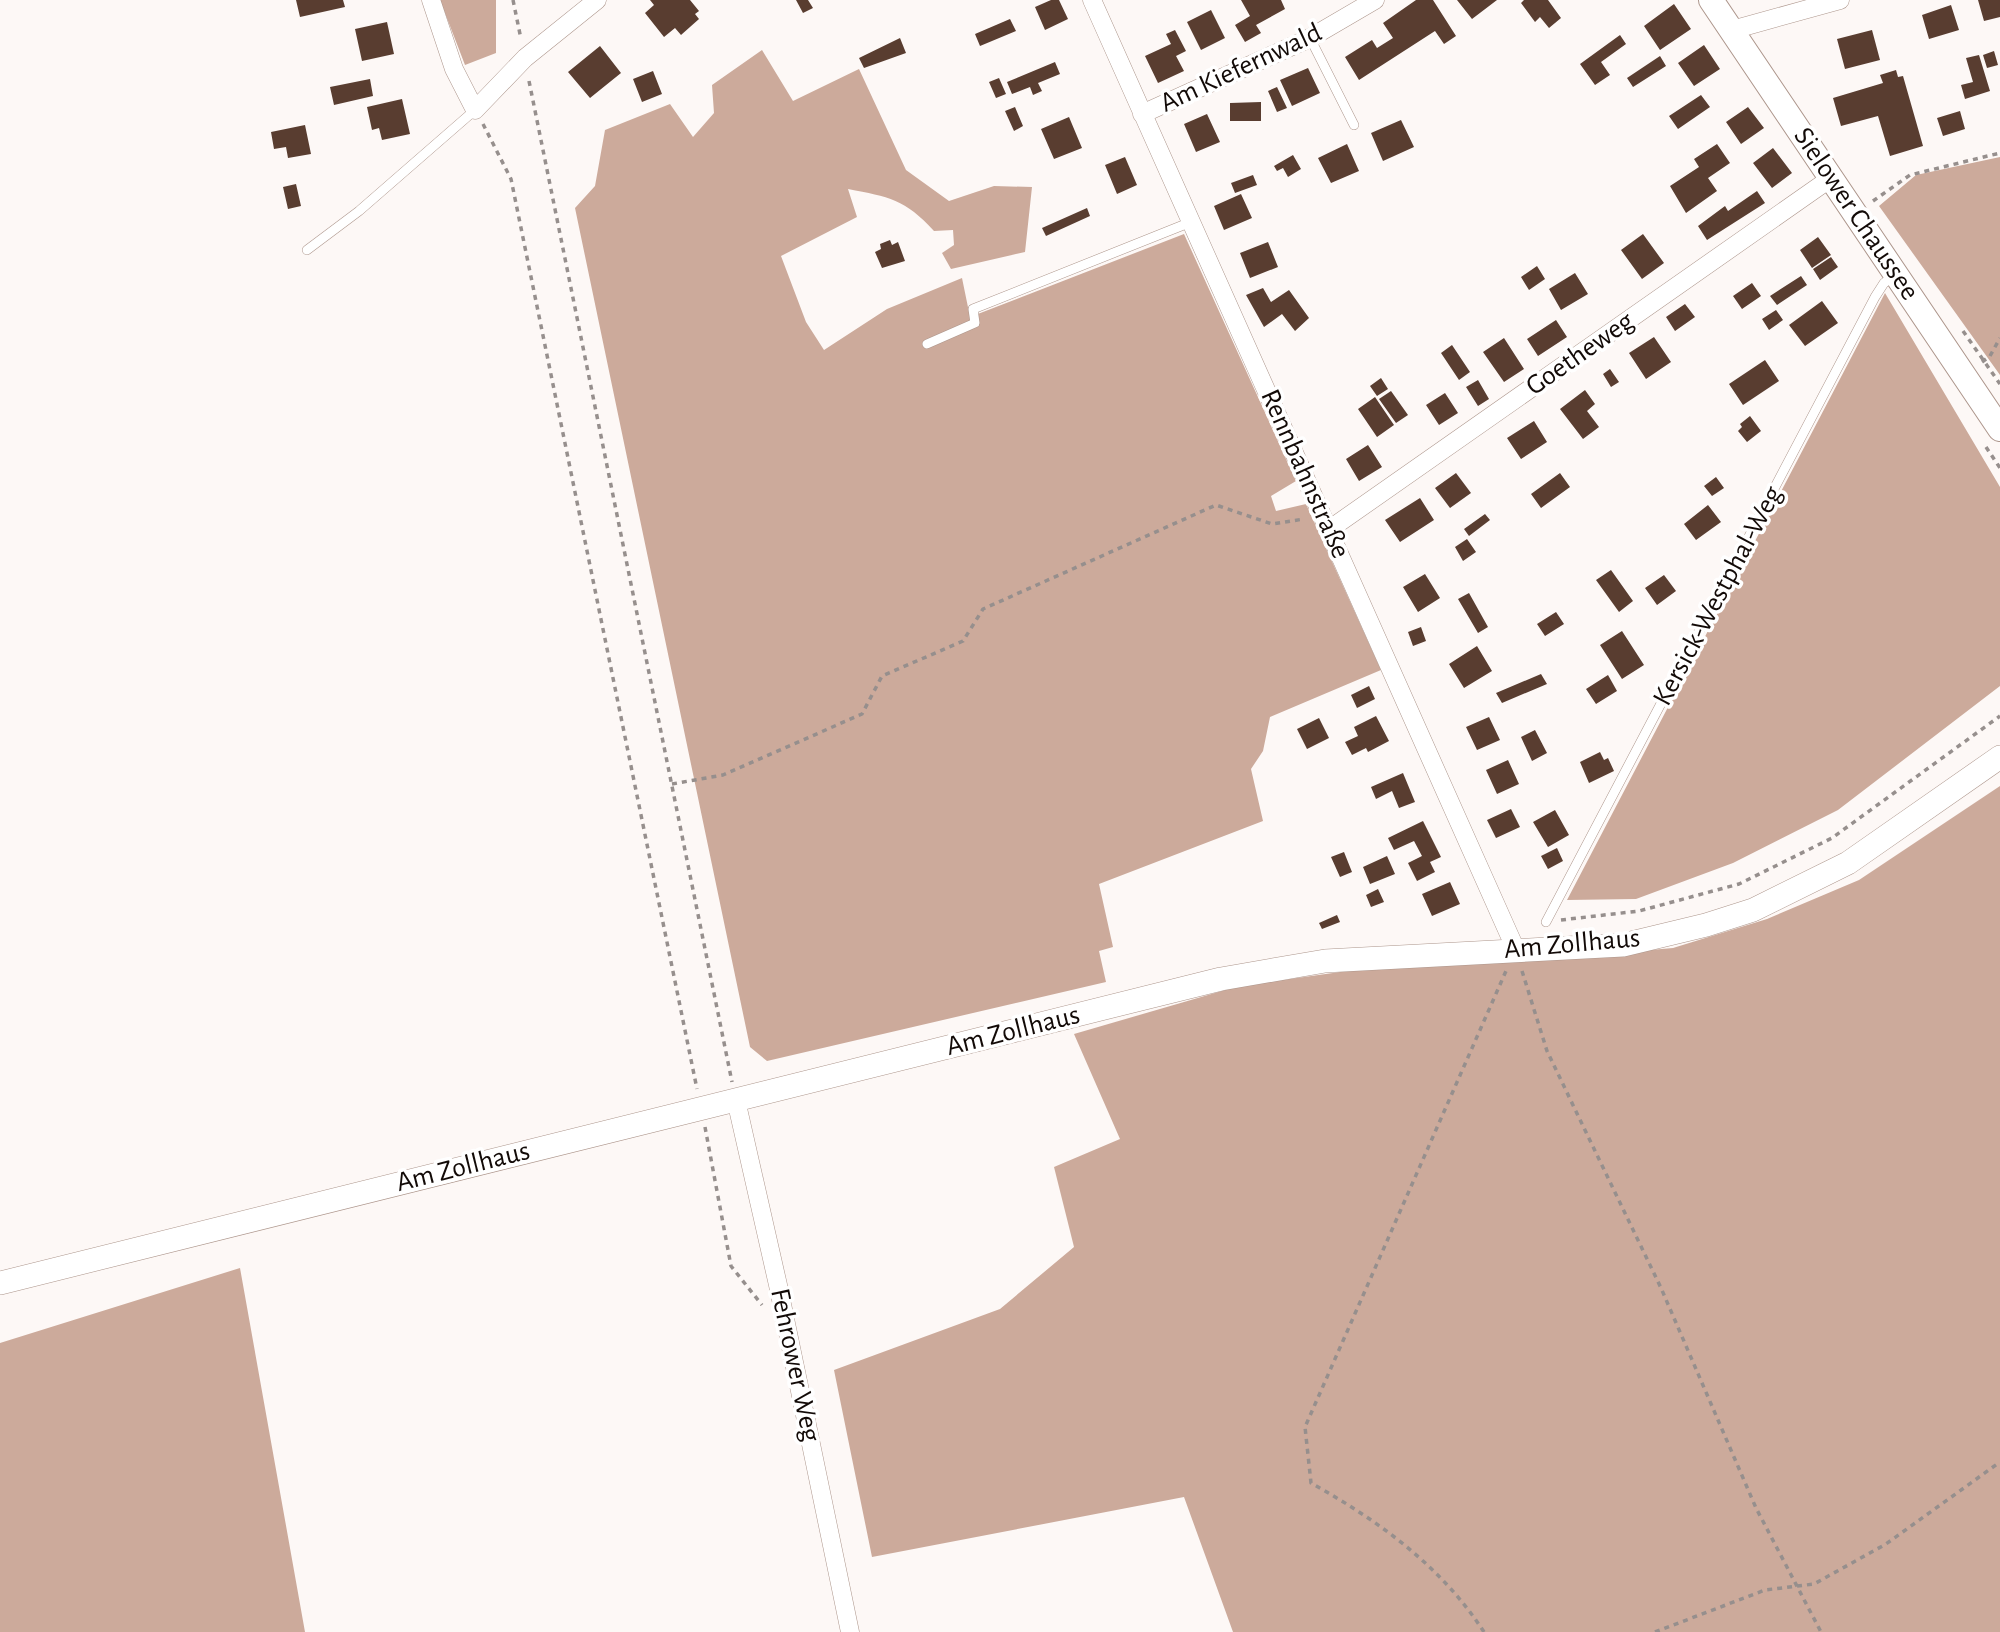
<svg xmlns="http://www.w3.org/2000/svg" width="2000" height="1632" viewBox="0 0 2000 1632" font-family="'Alegreya Sans',sans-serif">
<rect width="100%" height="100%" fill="#fdf8f6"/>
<!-- forest -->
<path fill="#ccaa9b" d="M440 0H496V53L465 65Z
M762 50 793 101 859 69 906 170 949 201 994 186 1032 187 1025 252 951 269 942 253 954 245 953 230 934 231C905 199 889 197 848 189L857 217 781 256 806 322 824 350 887 309 962 278 970 317 1184 234 1296 481 1271 496 1276 511 1306 504 1381 670 1270 717 1263 751 1251 769 1263 821 1099 884 1113 947 1099 951 1106 982 767 1061 750 1047 575 208 595 186 605 130 670 104 693 137 714 113 712 85Z
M2000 157V375L1879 206 1916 175Z
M1885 293 2000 487V686L1838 810 1733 863 1636 899 1567 900Z
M2000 786V1632H1233L1184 1497 872 1557 834 1370 1000 1309 1074 1247 1054 1167 1120 1139 1074 1034 1239 986 1376 967 1511 962 1673 948 1767 919 1859 880Z
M240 1268 305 1632H0V1343Z"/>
<!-- building -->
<path fill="#593d30" d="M296 0H343L345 7 300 17Z
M650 0H690L699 11 695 14 699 19 681 35 675 28 664 37 645 13 654 5Z
M796 0H808L813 8 803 13Z
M1051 0H1059L1068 19 1045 30 1035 7Z
M1241 0H1281L1285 9 1256 25 1261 33 1245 42 1235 25 1250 16Z
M1416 0H1433L1456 36 1444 44 1435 31 1359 80 1345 57 1372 40 1377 48 1393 38 1383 23Z
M1457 0H1497L1472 19Z
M1524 0H1548L1561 18 1549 28 1540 17 1535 22 1521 3Z
M1978 0H2000V17L1984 21Z
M1674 4 1691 29 1660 50 1644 26Z
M1951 5 1959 30 1929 39 1922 15Z
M1211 10 1225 38 1201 50 1187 22Z
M1010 19 1016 31 980 46 975 34Z
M387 22 394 54 362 61 355 29Z
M1175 30 1186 51 1176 56 1184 71 1158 83 1145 56 1171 44 1166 34Z
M1872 30 1880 60 1845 69 1837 39Z
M1620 35 1626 44 1601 62 1610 75 1595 85 1580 64Z
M900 38 906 53 864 68 859 58Z
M1704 45 1720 69 1694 86 1678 63Z
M600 46 621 73 590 98 568 72Z
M1994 51 1998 65 1987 68 1983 55Z
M1979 55 1990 91 1965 99 1961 85 1973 82 1966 58Z
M1660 56 1666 66 1633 87 1627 78Z
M1055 62 1060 74 1038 83 1042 91 1033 95 1030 87 1012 94 1007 82Z
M1308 68 1320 93 1292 106 1280 80Z
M1896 70 1898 77 1903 76 1923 146 1890 156 1878 116 1841 126 1833 98 1883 83 1880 75Z
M653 71 662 94 642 102 633 79Z
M999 78 1006 94 996 98 989 82Z
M370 79 373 96 334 105 330 87Z
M1277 87 1287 108 1277 112 1268 91Z
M1701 95 1710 107 1678 129 1669 116Z
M402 99 410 134 382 140 379 128 372 130 367 107Z
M1261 102V121H1230V103Z
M1015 107 1023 126 1014 131 1005 111Z
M1748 107 1764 128 1741 144 1726 122Z
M1960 111 1965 129 1943 136 1937 118Z
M1207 114 1220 142 1196 152 1184 124Z
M1069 117 1082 148 1054 159 1041 129Z
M1401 120 1414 147 1383 161 1371 133Z
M305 125 311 154 288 158 286 147 274 149 271 132Z
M1347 144 1359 171 1331 183 1318 158Z
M1717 144 1730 163 1708 178 1717 191 1686 213 1670 186 1699 167 1694 159Z
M1773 148 1792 173 1772 188 1753 163Z
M1293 155 1301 169 1288 177 1283 168 1277 171 1274 166Z
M1125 157 1137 185 1117 194 1105 165Z
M1253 175 1257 185 1235 193 1231 183Z
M296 184 301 206 288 209 283 187Z
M1757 191 1765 203 1707 240 1698 226 1725 206 1728 211Z
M1241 194 1252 218 1224 230 1214 206Z
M1087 208 1090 216 1046 236 1042 228Z
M1643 234 1664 263 1642 279 1621 250Z
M1818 237 1831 255 1812 268 1800 250Z
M890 240 892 245 898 242 905 261 882 268 875 252 881 249 880 244Z
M1268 242 1278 267 1250 278 1240 253Z
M1831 257 1838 267 1820 280 1813 269Z
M1537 266 1545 279 1529 290 1521 277Z
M1575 273 1588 294 1561 310 1549 289Z
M1801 276 1807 285 1777 305 1770 296Z
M1752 283 1761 296 1742 309 1733 296Z
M1263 288 1271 302 1289 290 1309 318 1295 331 1282 314 1264 327 1246 295Z
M1822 301 1838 323 1805 346 1789 325Z
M1685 304 1695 317 1675 331 1666 317Z
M1776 310 1783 320 1769 330 1762 319Z
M1556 320 1567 337 1538 356 1527 339Z
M1654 337 1671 362 1646 379 1629 353Z
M1504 338 1524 369 1504 382 1483 352Z
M1452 345 1470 372 1459 380 1441 353Z
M1765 360 1779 381 1743 405 1729 384Z
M1610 369 1619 382 1611 387 1603 374Z
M1381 378 1388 389 1377 396 1370 386Z
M1478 380 1489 399 1478 406 1466 387Z
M1585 390 1595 404 1587 411 1599 427 1583 439 1560 409Z
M1391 391 1408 415 1396 423 1379 399Z
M1445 393 1458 413 1439 425 1426 405Z
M1375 397 1394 425 1377 437 1358 409Z
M1750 416 1761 431 1747 442 1738 431 1742 427 1740 424Z
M1534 421 1547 442 1521 459 1507 438Z
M1368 445 1382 467 1359 481 1346 459Z
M1456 473 1471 493 1450 508 1435 488Z
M1560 473 1570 487 1541 508 1531 494Z
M1716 477 1724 488 1712 496 1704 486Z
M1420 498 1434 520 1400 542 1385 520Z
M1708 505 1721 522 1696 540 1684 524Z
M1485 514 1490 520 1469 536 1464 529Z
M1467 539 1476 552 1463 561 1455 547Z
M1611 570 1633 601 1619 612 1596 580Z
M1425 574 1440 598 1418 612 1403 587Z
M1664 575 1676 591 1657 605 1645 588Z
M1469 593 1488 627 1478 633 1458 599Z
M1556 612 1564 624 1545 636 1537 624Z
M1421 627 1426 641 1413 646 1408 632Z
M1622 631 1644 665 1622 679 1600 645Z
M1477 646 1492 671 1464 688 1449 664Z
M1541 674 1547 684 1502 703 1496 693Z
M1608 675 1617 691 1596 704 1586 689Z
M1369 686 1375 699 1357 708 1351 695Z
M1376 716 1389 741 1368 752 1366 748 1352 755 1345 742 1358 736 1354 727Z
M1489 717 1500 740 1477 750 1466 727Z
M1319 718 1329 738 1307 749 1297 729Z
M1535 730 1547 753 1532 761 1521 737Z
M1600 752 1604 760 1608 758 1614 771 1589 783 1580 762Z
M1508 760 1519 784 1497 794 1486 770Z
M1403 773 1415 802 1399 808 1392 791 1376 799 1371 787Z
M1511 809 1520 827 1496 838 1487 820Z
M1555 810 1569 835 1548 847 1533 822Z
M1423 821 1441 857 1430 862 1435 872 1417 881 1408 863 1422 856 1414 841 1394 850 1388 838Z
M1557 848 1563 861 1548 869 1541 856Z
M1344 852 1352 872 1340 877 1331 857Z
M1387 856 1395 874 1370 884 1363 867Z
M1450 882 1460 904 1432 916 1422 894Z
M1378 889 1384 902 1371 907 1366 895Z
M1337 915 1340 922 1322 929 1319 923Z"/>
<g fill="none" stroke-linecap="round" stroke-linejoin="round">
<defs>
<path id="service" d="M1310 38 1354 125
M307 250 359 211 475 110
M927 344 975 323 973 309 1191 222
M1546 922 1875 297 1884 283 1895 275"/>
<path id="minor" d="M431 0 454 69 475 110 525 58 597 0
M1092 0 1516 950
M1732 30 1840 0
M1142 114 1310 38 1375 0
M1330 529 1831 178
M736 1100 778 1285 850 1632"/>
<path id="tertiary" d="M0 1283 1221 979 1325 961 1623 945 1706 925 1753 910 1848 863 2000 757"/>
<path id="secondary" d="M1711 0 2000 429"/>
</defs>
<!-- service casing -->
<use href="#service" stroke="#ad968c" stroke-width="10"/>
<!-- minor casing -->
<use href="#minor" stroke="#ad968c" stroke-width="19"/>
<!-- tertiary casing -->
<use href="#tertiary" stroke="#ad968c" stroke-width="24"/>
<!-- secondary casing -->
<use href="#secondary" stroke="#ad968c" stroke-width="26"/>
<!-- path -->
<path stroke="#968f8d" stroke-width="3.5" stroke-dasharray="5 5" stroke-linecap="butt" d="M513 0 521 39
M529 81 732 1082
M483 124 511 179 697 1089
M1873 201 1910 175 2000 153
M1963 331 2000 384
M1982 362 1990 356 2000 338
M1986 447 2000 468
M672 784 723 775 862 714 882 676 963 641 983 609 1216 505 1272 524 1304 519
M1561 920 1639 911 1739 884 1832 838 2000 716
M1522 971 1547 1051 1661 1288 1756 1508 1821 1632
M705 1127 731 1266 762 1305
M1484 1632C1441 1566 1379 1521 1311 1483L1305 1427 1506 971
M1655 1632 1765 1590 1814 1584 1886 1544 2000 1462"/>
<!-- service -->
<use href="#service" stroke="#fff" stroke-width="9"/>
<!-- minor -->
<use href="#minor" stroke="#fff" stroke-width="18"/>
<!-- tertiary -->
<use href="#tertiary" stroke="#fff" stroke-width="23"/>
<!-- secondary -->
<use href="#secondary" stroke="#fff" stroke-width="24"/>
</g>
<g text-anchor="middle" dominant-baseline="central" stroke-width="7" stroke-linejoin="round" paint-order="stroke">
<!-- street labels -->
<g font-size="28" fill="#120a07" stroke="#fff">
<text transform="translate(1241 68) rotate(-25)">Am Kiefernwald</text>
<text transform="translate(1856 214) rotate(56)">Sielower Chaussee</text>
<text transform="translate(1580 354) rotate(-35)">Goetheweg</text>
<text transform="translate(1305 474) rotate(66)">Rennbahnstraße</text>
<text transform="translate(1718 596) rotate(-62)">Kersick-Westphal-Weg</text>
<text transform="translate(1572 944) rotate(-5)">Am Zollhaus</text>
<text transform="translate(1013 1031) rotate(-14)">Am Zollhaus</text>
<text transform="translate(463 1167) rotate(-14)">Am Zollhaus</text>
<text transform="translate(795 1365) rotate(78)">Fehrower Weg</text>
</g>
</g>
</svg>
